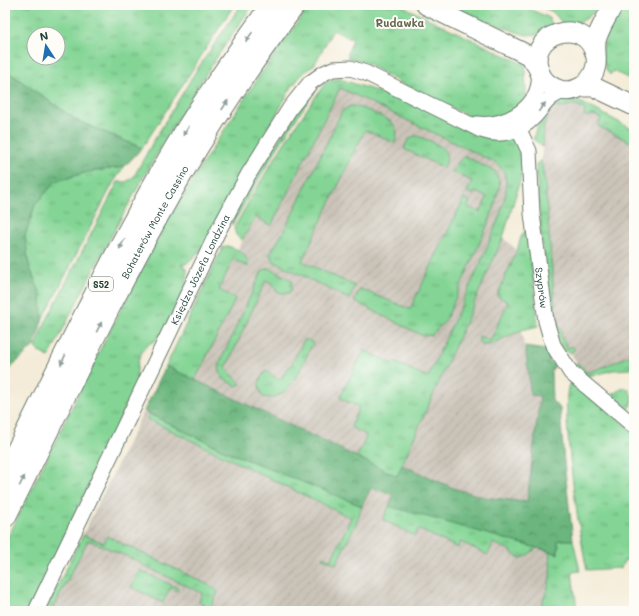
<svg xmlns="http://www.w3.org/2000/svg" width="639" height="616" viewBox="0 0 639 616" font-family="Mali,sans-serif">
<defs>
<pattern id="industrial-furrows" width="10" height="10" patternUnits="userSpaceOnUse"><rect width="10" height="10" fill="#cac3b8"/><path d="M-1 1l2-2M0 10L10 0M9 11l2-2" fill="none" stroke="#ada89f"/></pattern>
<pattern id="grass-tufts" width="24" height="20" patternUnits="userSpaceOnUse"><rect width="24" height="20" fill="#84d595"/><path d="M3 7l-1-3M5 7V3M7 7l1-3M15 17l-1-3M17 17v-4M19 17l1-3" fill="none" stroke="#6bae7a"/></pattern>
<pattern id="forest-crowns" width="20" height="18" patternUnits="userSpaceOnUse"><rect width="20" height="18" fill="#6bb67e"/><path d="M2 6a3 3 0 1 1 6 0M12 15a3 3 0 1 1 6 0" fill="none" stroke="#579568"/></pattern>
</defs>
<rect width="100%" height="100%" fill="#fdfcf7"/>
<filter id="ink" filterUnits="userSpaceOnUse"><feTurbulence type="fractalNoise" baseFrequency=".025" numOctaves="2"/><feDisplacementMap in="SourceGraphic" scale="8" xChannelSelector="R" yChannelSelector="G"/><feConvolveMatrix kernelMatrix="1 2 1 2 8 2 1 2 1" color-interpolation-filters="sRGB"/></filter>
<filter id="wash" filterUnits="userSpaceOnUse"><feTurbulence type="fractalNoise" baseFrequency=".012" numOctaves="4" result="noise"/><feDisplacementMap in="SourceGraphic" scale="16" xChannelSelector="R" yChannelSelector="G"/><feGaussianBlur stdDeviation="0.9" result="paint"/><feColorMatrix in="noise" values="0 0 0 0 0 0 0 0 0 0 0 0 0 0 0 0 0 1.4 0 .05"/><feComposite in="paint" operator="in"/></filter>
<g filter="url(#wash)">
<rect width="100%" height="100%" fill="#f4ecd8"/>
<!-- industrial -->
<path fill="url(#industrial-furrows)" d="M335 81 523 171 503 238 517 250 520 321 529 376 530 394 540 396 528 502 484 497 453 488 402 465 397 476 183 374 237 250Z
M575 102 634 131V354L588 373 577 363 554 324 541 165 544 124 553 106Z
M144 411 221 449 363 506 370 488 557 540 560 588 568 611H45Z"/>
<!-- grass -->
<path fill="url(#grass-tufts)" stroke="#528964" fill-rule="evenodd" d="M5 5H234L142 148 78 121 5 70ZM34 34H58V58H34Z
M241 5H253C173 115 110 236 49 357L39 352 36 348 41 331 118 182H126L133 178 153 142 196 71Z
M310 5H400L525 65 526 95 528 97 521 105 500 117 473 118 409 88 365 62 348 58V52L353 40 333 30 314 65 302 74 291 88 203 248 186 264H181L187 269C187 273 188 278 187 281 184 293 165 332 157 339 155 341 152 342 149 344 139 352 136 365 137 377L139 379 29 611H5V543L100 350 159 236 194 177 256 81Z
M447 5H519L548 17 554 27 539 34 526 35 485 21Z
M538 5H600C589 18 580 25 564 25L553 12Z
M625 5H634V81L613 71 610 75C591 52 611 25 625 5Z
M340 79 388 95 389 93 512 139C522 146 522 160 523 171L503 238 397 476 357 457 366 437 365 434 352 428 351 426 359 407 340 398 341 395 364 350 393 364 394 362 428 377 481 262 500 215 506 193V181L504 171 496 163 340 88 271 226 256 217 242 240 236 235 234 228C262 177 292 129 326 82L330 80Z
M321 83C288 128 260 176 232 225L231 221 247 189 297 111Z
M575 99 634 130V144L598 126 601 118 593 115 588 117 584 115 585 110 574 104 560 108 553 106 544 124 543 147 541 146 540 144 534 140C532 132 549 108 556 103 562 100 568 100 575 99Z
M350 106C358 105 389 118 394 125 398 130 397 138 395 143L365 130 302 261 355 286 349 299 273 261 270 254 285 229 342 111Z
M414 136H418C434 143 454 147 444 168L404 149 408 140Z
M465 156 496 172 500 184 494 208 487 226 446 320 432 335 423 336 354 301 360 289 410 309 464 198 470 201 468 207 480 212 487 197 475 192 473 195 467 191 472 181 452 172 459 161Z
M541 160 545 182 555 309 558 324 562 332 560 334 568 348 572 346 575 349 570 353 562 349 553 327 541 236 536 164Z
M124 167 113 183 42 321 41 295 29 266 25 236 35 205 55 182 87 172Z
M528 226 538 326 522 330 489 345H481L479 342V336L490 341 508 302 497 296 517 250 521 237Z
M227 246C238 249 249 254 248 267L233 259 219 290 235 298V300L195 380 166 366 223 247Z
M269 268 292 280V289L289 293H280L276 291 274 285 266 280 226 368 241 384 236 386 222 378 219 368 220 362 261 273 263 270Z
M304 340H308L313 343C303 362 290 404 263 397 257 388 258 379 266 371L279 380 291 365Z
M634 354V367L631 369 613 370 592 376H586L575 369 574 365 577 363 588 373Z
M570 383 573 384 634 432V557L624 561 621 568 587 570C581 545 558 399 570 383Z
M623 388 628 389C634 396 633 406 626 412L611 400 614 393Z
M149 414 221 449 362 506 356 524 336 564 322 558 323 556 331 560 351 518 147 419Z
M389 506 537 548 525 557 520 558 511 553 512 551 493 543 488 555 461 542 458 548 418 529 415 536 383 520Z
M83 535 104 543 107 536 213 587 218 592 209 611H201L204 604 199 602 202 593 140 564V562L88 540 52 611H45Z
M558 540H573L580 571 572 572 577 611H560L552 604 549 611H538C549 587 553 578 549 551L558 553Z
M139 570 178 588 177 591 170 588 163 603 131 587Z"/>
<!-- forest -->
<path fill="url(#forest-crowns)" stroke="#457a59" d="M5 70 78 121 142 148 124 167 87 172 55 182 35 205 25 236 29 266 41 295 42 321 34 346 5 373Z
M525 347 553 351 549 360 555 366 551 371 552 401 560 408 564 462 573 540H558V554L389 506 393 495 371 488 362 506 221 449 144 411 166 366 397 476 402 465 453 488 484 497 527 502 540 396 530 395 529 376Z"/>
</g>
<g filter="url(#ink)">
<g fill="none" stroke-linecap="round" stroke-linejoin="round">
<defs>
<g id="minor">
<path id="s1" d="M513 117 529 151 532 214 542 290 546 321 553 345 571 373 634 426"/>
<path d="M477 124C508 128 543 105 539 72"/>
<path id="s2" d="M36 611 217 233 248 175 290 108 310 83 324 73 333 69 350 68 366 73 481 130C500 137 520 132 534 117 545 105 549 94 566 91"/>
</g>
<path id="major" d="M426 5 530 56 538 68
M596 57C586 12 523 34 540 73 543 81 551 87 560 90 577 94 593 82 596 65 597 57 595 49 596 41 599 28 608 16 613 5
M581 87H594L634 106"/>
<g id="highway">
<path d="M5 476C57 372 107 267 165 166 197 110 234 58 272 5"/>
<path id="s3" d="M5 516C62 402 116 286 180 176 214 117 253 60 294 5"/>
</g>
</defs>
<!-- minor casing -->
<use href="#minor" stroke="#6a7a6d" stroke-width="17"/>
<!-- major casing -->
<use href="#major" stroke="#6a7a6d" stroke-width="21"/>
<!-- highway casing -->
<use href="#highway" stroke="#6a7a6d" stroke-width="24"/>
<!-- minor -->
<use href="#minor" stroke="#fff" stroke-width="15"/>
<!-- major -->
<use href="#major" stroke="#fff" stroke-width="19"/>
<!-- highway -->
<use href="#highway" stroke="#fff" stroke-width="22"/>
</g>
<!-- one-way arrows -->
<defs><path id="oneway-solid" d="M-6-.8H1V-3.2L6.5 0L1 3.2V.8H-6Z"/></defs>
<g fill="#8f9e9a">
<use href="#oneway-solid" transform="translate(249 37) rotate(125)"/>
<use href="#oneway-solid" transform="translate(225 105) rotate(-57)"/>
<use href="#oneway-solid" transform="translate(542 107) rotate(-52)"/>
<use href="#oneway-solid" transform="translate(186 131) rotate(122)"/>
<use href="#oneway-solid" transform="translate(122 244) rotate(118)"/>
<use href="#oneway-solid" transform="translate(99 327) rotate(-63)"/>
<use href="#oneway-solid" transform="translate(63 360) rotate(116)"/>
<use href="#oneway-solid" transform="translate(22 481) rotate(-63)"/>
</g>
</g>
<g text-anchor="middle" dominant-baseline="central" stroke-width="4" stroke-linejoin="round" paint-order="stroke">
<!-- shield labels -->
<rect fill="#fdfcf7" stroke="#62766e" stroke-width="1" x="89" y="277" width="24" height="14" rx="3"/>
<g font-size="9" font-weight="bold" fill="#1f3d34">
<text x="101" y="284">S52</text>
</g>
<!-- street labels -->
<g font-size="10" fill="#1f3d34" stroke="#fdfcf7">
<text stroke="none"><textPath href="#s3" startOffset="330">Bohaterów Monte Cassino</textPath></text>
<text stroke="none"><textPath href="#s2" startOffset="379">Księdza Józefa Londzina</textPath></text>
<text stroke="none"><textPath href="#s1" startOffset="175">Szyprów</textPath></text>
</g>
<!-- neighbourhood labels -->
<g font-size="11" font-weight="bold" fill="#686752" stroke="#fdfcf7">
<text x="400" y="22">Rudawka</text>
</g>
</g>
<!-- margin -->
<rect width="639" height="616" fill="none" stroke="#fdfcf7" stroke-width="20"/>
<!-- north arrow -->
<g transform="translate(46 46) rotate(348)"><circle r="19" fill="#fdfcf7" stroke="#a4b0a9"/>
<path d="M0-3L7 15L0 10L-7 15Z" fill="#1f6fb2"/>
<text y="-6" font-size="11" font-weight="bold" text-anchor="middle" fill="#1f3d34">N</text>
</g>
</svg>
